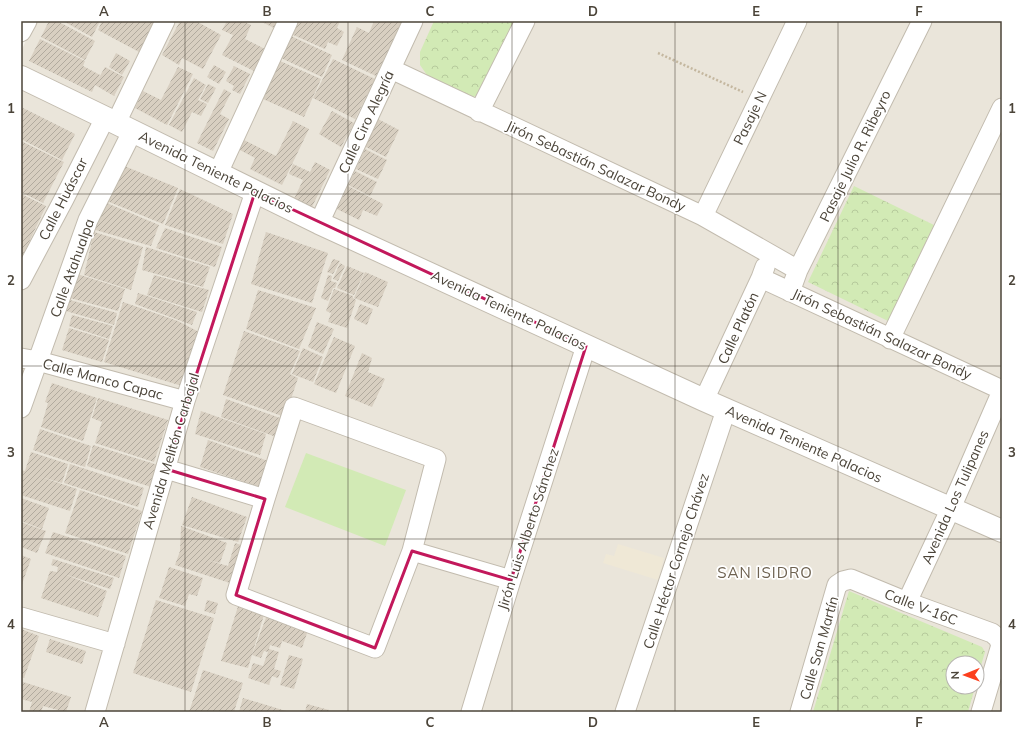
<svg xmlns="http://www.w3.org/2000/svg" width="1023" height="733" viewBox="0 0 1023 733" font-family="Mulish,sans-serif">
<defs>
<pattern id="forest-crowns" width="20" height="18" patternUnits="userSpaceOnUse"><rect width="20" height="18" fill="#d2eab5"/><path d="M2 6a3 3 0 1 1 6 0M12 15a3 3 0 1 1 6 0" fill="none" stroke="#b6ca9c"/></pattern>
<pattern id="building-hatch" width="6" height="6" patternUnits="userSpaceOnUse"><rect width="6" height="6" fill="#d8cfc1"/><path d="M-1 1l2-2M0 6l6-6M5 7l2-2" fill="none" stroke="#b1aa9e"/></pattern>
</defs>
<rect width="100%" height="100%" fill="#f6f3ec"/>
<!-- residential -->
<path fill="#eae5da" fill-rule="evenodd" d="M34 21H1002V712H21V52ZM953 663H977V687H953Z"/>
<!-- education -->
<path fill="#efe8d6" d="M618 544 664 558 658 580 603 563 606 554 614 556Z"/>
<!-- forest -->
<path fill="url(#forest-crowns)" d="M434 21H517L482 94 473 97 427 75 420 65V52Z
M854 186 934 225 888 321 808 282Z
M849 591 982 647 985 652 977 679V663H953V687H975L968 712H813Z"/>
<!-- pitch -->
<path fill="#d2eab5" d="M306 453 406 490 385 546 285 507Z"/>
<!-- building -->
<path fill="url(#building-hatch)" d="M49 21H57L95 41 85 60 41 37Z
M63 21H100L92 37Z
M102 21H155L139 52 98 30Z
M180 21H196L221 35 203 69 182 58 179 65 162 55Z
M227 21H243L251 25 245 39 265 49 254 71 222 55 233 35 222 30Z
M260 21H277L274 28Z
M297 21H308L312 22V21H340L337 28 344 32 337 46 328 42 325 49 291 34Z
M374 21H402L376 76 342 60 357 27 369 33Z
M291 36 332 55 322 77 281 58Z
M40 39 85 61 83 66 100 75 96 83 105 67 124 77 114 96 95 85 92 92 29 61Z
M116 53 130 61 122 75 109 67Z
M333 59 375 79 355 119 313 98Z
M280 61 321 79 304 117 263 99Z
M214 65 226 72 219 84 207 77Z
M234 66 250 74 240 94 232 90 234 86 226 81Z
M178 67 193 74 167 125 135 108 143 91 161 100Z
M194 78 206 85 198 100 207 104 201 116 192 112 182 132 169 125Z
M208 84 216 88 208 103 200 99Z
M224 89 231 93 220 114 229 119 213 151 197 143Z
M21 107 75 134 62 160 21 139Z
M332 111 354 123 341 147 319 134Z
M378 119 399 130 386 157 364 146Z
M293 121 309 129 282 185 250 169 255 158 238 149 242 139 276 156Z
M21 141 64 162 43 203 21 192Z
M365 149 387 160 378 179 356 169Z
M315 162 330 170 310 211 292 203 303 180 289 174 293 164 310 172Z
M117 163 178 188 163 224 102 199Z
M355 171 377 182 370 196 348 185Z
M348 186 383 204 377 216 363 210 359 220 337 209Z
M180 189 233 214 223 244 165 225Z
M21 194 46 206 21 259Z
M102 201 159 225 151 246 92 229Z
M165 228 222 247 215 267 156 248Z
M94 232 143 247 131 290 84 275Z
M266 232 328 253 312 303 251 284Z
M146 247 210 267 203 287 142 270Z
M333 259 340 261 333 274 327 272Z
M340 263 345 266 338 281 333 279Z
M347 266 364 273 354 295 337 288Z
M365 272 388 282 378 307 354 298Z
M77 274 125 289 118 311 70 298Z
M154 275 209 290 202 312 147 295Z
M328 275 332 276 331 281 337 283 335 288H333L328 301 321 298Z
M334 289 353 296V298L356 300 347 328 328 322 331 313 326 311Z
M258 290 316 308 299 349 246 329Z
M138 293 197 312 192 325 135 304Z
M70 300 117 313 114 325 66 311Z
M123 302 178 321 199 332 182 386 104 362Z
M360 304 373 309 367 325 354 319Z
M72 315 113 326 109 339 69 326Z
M317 322 334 329 323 354 308 347Z
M69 328 109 340 102 362 62 350Z
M244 331 300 351 290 374 298 378 285 417 223 395Z
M334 337 355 346 336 393 314 384Z
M303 348 323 357 313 382 292 374Z
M362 353 372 358 368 372 385 379 372 407 345 396Z
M52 383 97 398 83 441 41 427 48 403 45 402Z
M98 398 168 420 154 462 95 443 102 422 92 418Z
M226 399 283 419 279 438 221 417Z
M201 411 266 434 260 455 195 434Z
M40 429 91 446 85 467 33 450Z
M208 440 268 461 260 487 200 467Z
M93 445 158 465 151 487 87 466Z
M31 452 68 464 62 483 41 477 77 489 70 511 21 495V470L25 471Z
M70 464 144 488 138 507 64 483Z
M80 490 142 511 128 554 65 533Z
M192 497 247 517 238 542 182 525Z
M21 498 49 508 42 529 21 521Z
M21 522 46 531 37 553 21 547Z
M181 526 227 543 220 563 207 560 228 566 235 543 244 546 233 584 175 565 180 551Z
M53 532 126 556 119 578 45 553Z
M21 555 31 559 22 584H21Z
M53 559 114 578 110 589 64 574 107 591 98 617 41 598 50 571 57 572 58 567 51 565Z
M169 567 203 578 197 596 189 594 185 606 159 598Z
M156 600 214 618 191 692 133 673Z
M207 600 218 603 215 614 204 611Z
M240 600 266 608 248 668 221 661Z
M267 615 308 630 302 648 282 641 280 648 270 645 269 649 279 652 274 669 281 671 278 678 272 676 269 685 248 678 253 663 263 666 268 652 264 651 261 658 252 655Z
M21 629 39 636 24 678 21 677Z
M50 639 86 651 82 664 46 652Z
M289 655 303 659 294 689 280 685Z
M203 670 243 683 234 712H189Z
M23 682 71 697 66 712 43 706 41 712H29L32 702 21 699V690Z
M243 698 286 711V712H239Z
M307 704 329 710V712H305Z"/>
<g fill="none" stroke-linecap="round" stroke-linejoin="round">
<defs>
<path id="minor" d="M21 32 27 21
M391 69 703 216 798 270
M479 112 525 21
M116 123 165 21
M218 173 288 21
M703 216 797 21
M319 223 413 21
M761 278 1002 390
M21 280 64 199 105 118
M790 292 798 270 922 21
M890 339 1002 108
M21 358 38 361 185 401
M704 400 761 278 765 267
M294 407 436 459 412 551 375 648 236 595 265 499Z
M21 408 88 220 132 132
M166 469 265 499
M412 551 511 580
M907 602 951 508 1002 391
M21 617 115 644
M95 712 185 401 255 192
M471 712 511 580 586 346
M625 712 726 410
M800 712 837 585 843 581 851 579 907 602 992 633 998 638 1001 645 981 712"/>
<path id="tertiary" d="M21 77 116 123 319 223 704 400 1002 531"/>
</defs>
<!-- minor casing -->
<use href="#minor" stroke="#c2bbae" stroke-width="21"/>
<!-- tertiary casing -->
<use href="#tertiary" stroke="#c2bbae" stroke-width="24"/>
<!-- path -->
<path stroke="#c4b79f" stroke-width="2.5" stroke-dasharray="2 2" stroke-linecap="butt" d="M658 53 743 92"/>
<!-- minor -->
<use href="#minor" stroke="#fff" stroke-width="19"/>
<!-- tertiary -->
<use href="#tertiary" stroke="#fff" stroke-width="22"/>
</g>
<!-- marked area -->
<path fill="none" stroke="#c2185b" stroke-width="3" stroke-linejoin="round" d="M255 192 586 346 511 580 412 551 375 648 236 595 265 499 166 469Z"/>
<!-- grid -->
<path fill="none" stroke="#4b4439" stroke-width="1" stroke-opacity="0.55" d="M185 21V712M348 21V712M512 21V712M675 21V712M838 21V712M21 194H1002M21 366H1002M21 539H1002"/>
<g text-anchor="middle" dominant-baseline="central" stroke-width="3.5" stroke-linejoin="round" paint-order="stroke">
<!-- street labels -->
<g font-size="14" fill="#4b4439" stroke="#fff">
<text transform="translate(750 118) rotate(-64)">Pasaje N</text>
<text transform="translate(366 122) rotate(-65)">Calle Ciro Alegría</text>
<text transform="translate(855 156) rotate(-64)">Pasaje Julio R. Ribeyro</text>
<text transform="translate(596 166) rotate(25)">Jirón Sebastián Salazar Bondy</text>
<text transform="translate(216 172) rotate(26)">Avenida Teniente Palacios</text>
<text transform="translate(63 199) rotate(-63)">Calle Huáscar</text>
<text transform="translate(72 268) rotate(-70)">Calle Atahualpa</text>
<text transform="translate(509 310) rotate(25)">Avenida Teniente Palacios</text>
<text transform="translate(738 328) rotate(-65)">Calle Platón</text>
<text transform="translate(882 334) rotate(25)">Jirón Sebastián Salazar Bondy</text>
<text transform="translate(103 379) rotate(15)">Calle Manco Capac</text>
<text transform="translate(804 444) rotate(24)">Avenida Teniente Palacios</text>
<text transform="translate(171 451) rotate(-73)">Avenida Melitón Carbajal</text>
<text transform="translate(955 497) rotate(-66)">Avenida Los Tulipanes</text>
<text transform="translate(528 529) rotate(-72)">Jirón Luis Alberto Sánchez</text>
<text transform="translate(676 561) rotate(-72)">Calle Héctor Cornejo Chávez</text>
<text transform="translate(921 607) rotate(21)">Calle V-16C</text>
<text transform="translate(819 648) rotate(-74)">Calle San Martín</text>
</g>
<!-- neighbourhood labels -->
<g font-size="15" letter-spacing="1" fill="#6e6250" stroke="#fff">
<text x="765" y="572">SAN ISIDRO</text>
</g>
</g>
<!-- border -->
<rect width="1023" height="733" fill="none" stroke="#ffffff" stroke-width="44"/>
<!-- north arrow -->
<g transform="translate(965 675) rotate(269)"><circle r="19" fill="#ffffff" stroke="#b7b4b0"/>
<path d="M0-3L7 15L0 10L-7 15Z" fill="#fc3f1d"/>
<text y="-6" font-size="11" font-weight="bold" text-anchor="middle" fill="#4b4439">N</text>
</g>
<rect x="22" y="22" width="979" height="689" fill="none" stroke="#4b4439" stroke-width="1.5"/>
<g font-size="13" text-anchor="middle" font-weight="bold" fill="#4b4439">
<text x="104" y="16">A</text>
<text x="267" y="16">B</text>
<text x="430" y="16">C</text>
<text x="593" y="16">D</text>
<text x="756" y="16">E</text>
<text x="919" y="16">F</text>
<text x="11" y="113">1</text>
<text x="1012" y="113">1</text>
<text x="11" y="285">2</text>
<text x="1012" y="285">2</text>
<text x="11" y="457">3</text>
<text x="1012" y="457">3</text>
<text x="11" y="629">4</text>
<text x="1012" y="629">4</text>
<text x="104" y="727">A</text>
<text x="267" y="727">B</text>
<text x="430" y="727">C</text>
<text x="593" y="727">D</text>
<text x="756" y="727">E</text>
<text x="919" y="727">F</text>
</g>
</svg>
